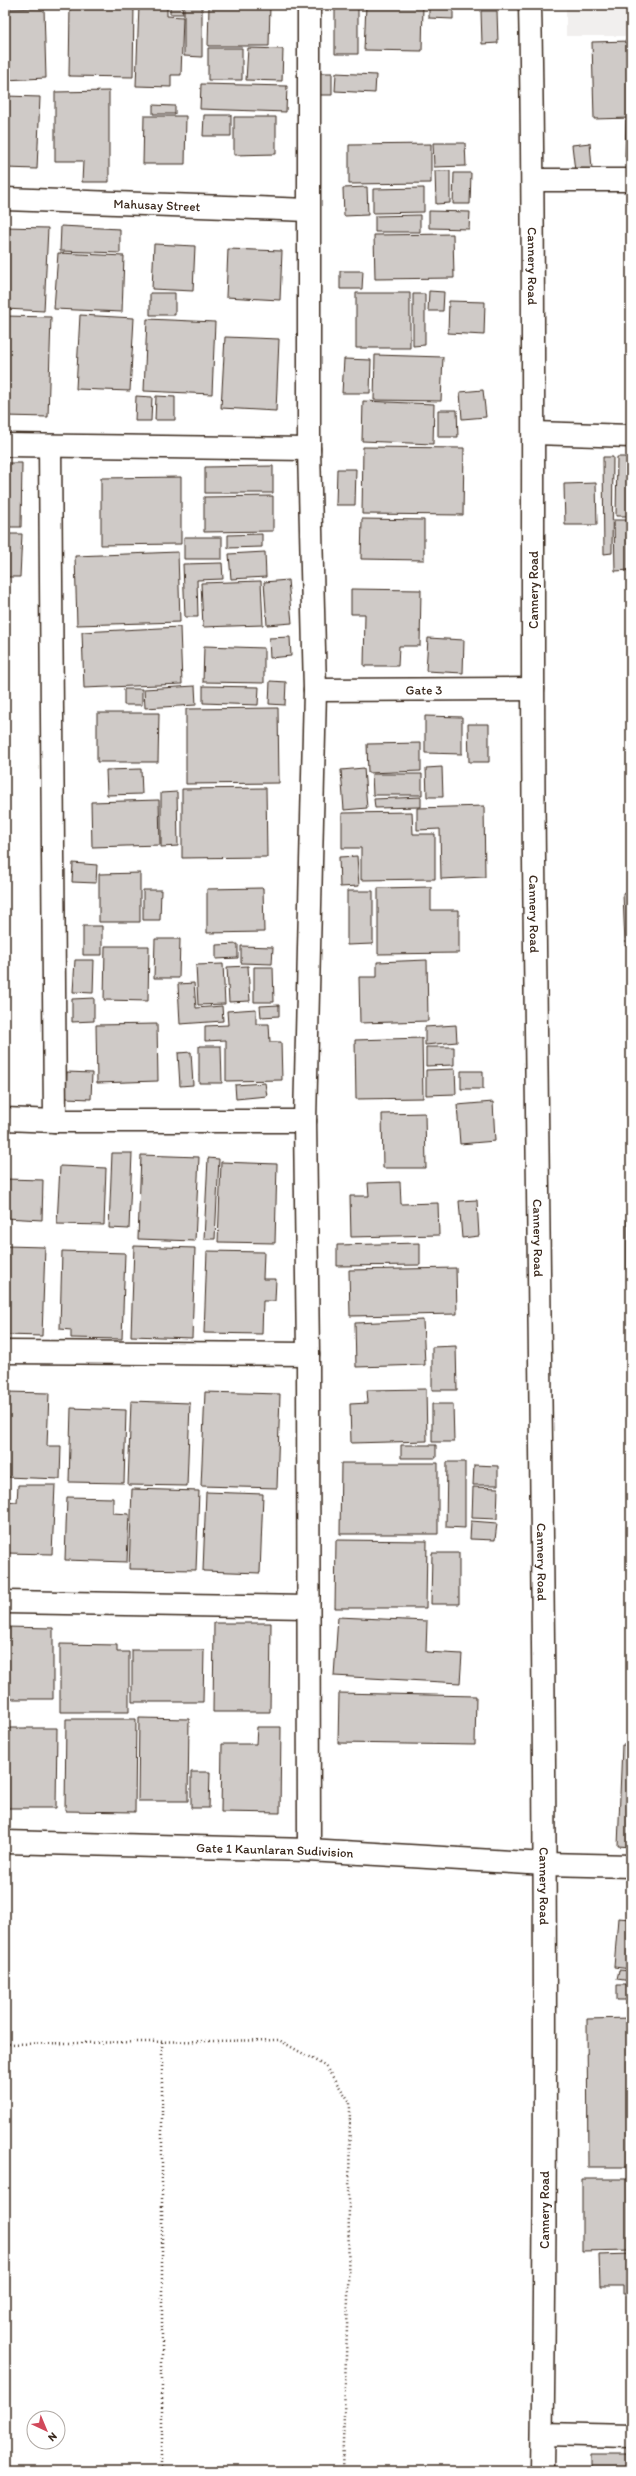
<svg xmlns="http://www.w3.org/2000/svg" width="636" height="2476" viewBox="0 0 636 2476" font-family="Itim,sans-serif">
<rect width="100%" height="100%" fill="#fff"/>
<filter id="ink" filterUnits="userSpaceOnUse"><feTurbulence type="fractalNoise" baseFrequency=".025" numOctaves="2"/><feDisplacementMap in="SourceGraphic" scale="8" xChannelSelector="R" yChannelSelector="G"/><feConvolveMatrix kernelMatrix="1 2 1 2 8 2 1 2 1" color-interpolation-filters="sRGB"/></filter>
<g filter="url(#ink)">
<!-- built -->
<path fill="#f1efee" d="M566 5H631V36H566Z"/>
<!-- building -->
<path fill="#cfcac7" stroke="#3b2a1e" d="M70 5H134L133 77 69 76Z
M139 5H167V16L183 17 181 75H171V87L136 86Z
M170 5H182L183 14H170Z
M184 5H202V57L184 56Z
M209 5H270L269 46H208Z
M335 5H358V54H335Z
M366 5H423L422 51 364 50Z
M429 5H453V19L429 18Z
M44 8 46 78 5 80V9Z
M481 11H497L498 43 482 44Z
M631 41V118L594 119 592 42Z
M208 48H242V80H208Z
M248 48 283 49 282 81 246 80Z
M319 73H332V95H318Z
M336 73 376 75 375 93 335 91Z
M201 84 287 86 286 112 200 109Z
M109 91V182H82L83 161H55V92Z
M5 96 40 97 37 169 5 168Z
M153 105 175 106V114H153Z
M204 115H231V136H203Z
M144 116H186L185 164H143Z
M234 117H276V154L234 155Z
M626 120H631V157H625Z
M433 143H465L466 166 434 167Z
M590 143 592 169 575 171 572 145Z
M431 144V183L349 184V145Z
M435 171H450V203L436 204Z
M454 173H471L470 204H453Z
M367 187 368 215 344 216 343 188Z
M424 188V212L373 213V189Z
M429 211 470 212 469 229 429 228Z
M420 215V232H375V216Z
M61 226 120 229V253L60 251Z
M5 227 48 228 44 311 5 309Z
M453 234 454 278 375 279 374 235Z
M154 244 195 246 193 291 152 289Z
M228 249 282 251 280 300 226 297Z
M58 253 124 256 122 312 54 309Z
M340 271H363L362 289H340Z
M429 291 444 292 443 311H428Z
M150 293H175V315H150Z
M356 293H410V348H356Z
M413 294H425V345L413 346Z
M449 301 485 302 484 335 448 333Z
M80 315 134 318 130 391 76 389Z
M5 316 51 317 48 417 5 416Z
M147 319 215 322 212 394 144 391Z
M225 337 279 339 276 411 221 408Z
M375 355 443 357 441 401 374 400Z
M344 359 371 360 370 393H342Z
M483 390 486 417 462 419 460 392Z
M136 396 152 397 151 421H135Z
M156 396 175 397V420H155Z
M363 401 434 404 433 444 362 441Z
M438 410H457L458 437H438Z
M363 447 464 448 463 515 362 514Z
M603 457H613L612 553 604 554Z
M617 457H631V516H616Z
M5 463H22L21 527H5Z
M273 466V493H205V467Z
M337 469H356L355 505H336Z
M181 477V544L101 545V478Z
M596 483 597 525H565L564 484Z
M273 496V531L204 532V497Z
M362 519 424 520V560L361 559Z
M614 520H631V570L615 571Z
M5 534H22L20 577H5Z
M262 534V547L228 548V535Z
M184 537H222V559H184Z
M178 552 180 622 77 625 75 556Z
M265 552 266 577 231 579 229 554Z
M222 563 223 579 197 580 198 617H185L183 564Z
M288 580 292 623 267 625 264 582Z
M261 581 263 625 203 627 201 583Z
M351 589 421 590 420 646H399L398 666H364L365 614H351Z
M180 627 182 684 84 688 82 632Z
M290 637 291 656 270 658 269 638Z
M428 638 464 640 463 673 426 671Z
M204 646 264 648V683L203 682Z
M270 681 286 682 285 705 269 704Z
M195 686 196 705 145 708 144 689Z
M203 686 259 687 258 705 203 703Z
M124 689H142V705H124Z
M278 708 279 783 186 784V709Z
M97 713H159L158 762H97Z
M425 716 462 717V754L425 753Z
M468 724H489V762H469Z
M421 743V771L368 773 367 744Z
M442 767 443 797H427L426 768Z
M364 768 367 808 344 810 341 770Z
M141 769 142 794 107 795 106 770Z
M372 774H422V795H373Z
M266 788 267 857 182 858V789Z
M177 792 178 846 161 847V793Z
M421 797V807L375 808 374 799Z
M159 800 160 845 92 847 91 802Z
M484 806 485 877 441 879 440 829 417 830V808Z
M412 812 413 834H435V879L361 880V848H342V813Z
M357 856 359 886 340 887 339 857Z
M73 863 97 865 96 883 72 882Z
M140 873V922H99V874Z
M431 887V910H459V953L378 954V888Z
M263 888 264 932 207 933V889Z
M143 890H161L160 920H143Z
M347 891H373V944L347 945Z
M623 893H631V945L625 946Z
M83 926H102V955H83Z
M155 939H180L179 978H154Z
M238 944V958L216 959V945Z
M105 946H149L148 1001 104 1000Z
M241 946 273 947 272 964 241 963Z
M75 960H94L93 993 73 992Z
M427 960 428 1021 360 1023 359 977H377V962Z
M223 964 225 1004 198 1005 196 965Z
M248 966 250 1001 229 1002 227 967Z
M254 967H273L274 1002H254Z
M194 983 196 1008 222 1006 223 1021 180 1024 178 984Z
M94 998V1021L72 1022V999Z
M279 1005V1016L261 1017 260 1006Z
M256 1009V1024H269L270 1042H281L282 1080 226 1081V1040L205 1041V1026L228 1025 227 1011Z
M157 1024 158 1081 97 1083 96 1025Z
M456 1025 457 1042 425 1045V1027Z
M422 1038 423 1098 356 1099 355 1040Z
M199 1046H221L222 1083H199Z
M426 1047H454V1065L426 1066Z
M191 1052 193 1085 180 1086 178 1053Z
M455 1069 456 1094 426 1095V1070Z
M461 1071H483V1089H461Z
M67 1072 92 1073 91 1099 66 1098Z
M265 1083 267 1096 236 1099 235 1085Z
M493 1102 495 1141 460 1144 457 1105Z
M425 1113 426 1168H383L382 1114Z
M112 1153H132L129 1229 109 1228Z
M141 1155 199 1157 195 1241 138 1239Z
M208 1158 219 1159 215 1239H204Z
M221 1162 277 1164 275 1243 218 1242Z
M60 1166 106 1168 104 1225 57 1224Z
M5 1179 43 1180 42 1220 5 1218Z
M400 1182 401 1204 438 1203 439 1235 351 1237 350 1196H369L368 1183Z
M477 1200 479 1236 462 1238 459 1201Z
M627 1212H631V1272H627Z
M420 1243V1265L337 1266V1245Z
M5 1246 45 1247 42 1336 5 1335Z
M134 1246 195 1248 192 1338 131 1336Z
M62 1251 125 1253 122 1339 71 1338V1330L60 1329Z
M207 1251 264 1252 263 1279H276L275 1301H263L262 1334 204 1333Z
M456 1268 457 1314 350 1316 349 1270Z
M423 1320 425 1365 356 1367 355 1323Z
M456 1346 457 1390H432V1347Z
M426 1389 427 1441 351 1443 350 1404 368 1403 367 1390Z
M6 1392 49 1393 47 1446H61L60 1479 5 1477Z
M205 1392 280 1394 277 1488 201 1486Z
M131 1401 190 1403 187 1486 128 1485Z
M432 1404H453L454 1442H432Z
M71 1408 126 1410 124 1483 69 1482Z
M401 1445H436V1458H401Z
M629 1445H631L630 1516Z
M447 1462H465V1528L446 1527Z
M341 1463H438V1534H340Z
M474 1465 498 1466V1485H473Z
M18 1485H55L52 1554 5 1553V1501L17 1502Z
M473 1487 498 1488 497 1519 472 1518Z
M132 1489 199 1491 196 1570 129 1569Z
M206 1492 263 1494 260 1573 203 1571Z
M67 1497 113 1498V1513L129 1514 127 1562 65 1560Z
M471 1521 497 1523 495 1540 470 1539Z
M336 1540 427 1541 426 1608H335Z
M432 1553H459V1604H431Z
M338 1617 427 1621 426 1652 462 1654 460 1683 334 1676Z
M214 1623H271L270 1712H213Z
M5 1627 53 1628V1699H5Z
M629 1642H631V1676H630Z
M60 1644 117 1645V1652H129V1712H60Z
M132 1650H204L203 1702H132Z
M339 1693 476 1696 475 1745 338 1743Z
M139 1718 189 1719 188 1801H138Z
M66 1719H136L135 1812 65 1811Z
M257 1727H281L280 1813 221 1812 222 1744H256Z
M5 1728H57L56 1808H5Z
M622 1745H631V1847L618 1846Z
M191 1772H210L209 1808H191Z
M618 1918 631 1919V1969L614 1967Z
M619 1970 631 1971V1981L617 1979Z
M617 1985H631V2000H617Z
M631 2018V2167H588L587 2019Z
M582 2179H631V2250L582 2251Z
M631 2254V2294H623V2286H600L599 2255Z
M591 2454H628V2471H591Z"/>
<g fill="none" stroke-linecap="round" stroke-linejoin="round">
<defs>
<g id="minor">
<path d="M534 180H631"/>
<path id="s1" d="M5 199 308 210"/>
<path d="M534 433 631 436"/>
<path d="M5 445 309 449"/>
<path d="M50 446 55 1121"/>
<path id="s2" d="M315 690 533 689"/>
<path d="M5 1119 55 1121H305"/>
<path d="M5 1352 308 1354"/>
<path d="M5 1602 307 1607"/>
<path id="s3" d="M5 1842 309 1850 545 1864"/>
<path d="M309 1850 308 1354 305 1121 315 690 309 449V5"/>
<path d="M543 2434 631 2436"/>
</g>
<path id="tertiary" d="M545 1864 631 1866"/>
<g id="secondary">
<path id="s4" d="M530 5C536 290 531 575 534 860 540 1397 550 1934 542 2471"/>
</g>
</defs>
<!-- minor casing -->
<use href="#minor" stroke="#3b2a1e" stroke-width="25"/>
<!-- tertiary casing -->
<use href="#tertiary" stroke="#3b2a1e" stroke-width="25"/>
<!-- secondary casing -->
<use href="#secondary" stroke="#3b2a1e" stroke-width="25"/>
<!-- path -->
<path stroke="#3b2a1e" stroke-width="2.5" stroke-dasharray="1 3" stroke-linecap="butt" d="M162 2042V2471
M5 2044 279 2040 325 2066 350 2102 348 2299 342 2471"/>
<!-- minor -->
<use href="#minor" stroke="#fff" stroke-width="22"/>
<!-- tertiary -->
<use href="#tertiary" stroke="#fff" stroke-width="22"/>
<!-- secondary -->
<use href="#secondary" stroke="#fff" stroke-width="22"/>
</g>
</g>
<g text-anchor="middle" dominant-baseline="central" stroke-width="3.5" stroke-linejoin="round" paint-order="stroke">
<!-- street labels -->
<g font-size="13" fill="#3b2a1e" stroke="#fff">
<text stroke="none"><textPath href="#s1" startOffset="152">Mahusay Street</textPath></text>
<text stroke="none"><textPath href="#s4" startOffset="261">Cannery Road</textPath></text>
<text transform="translate(533 590) rotate(-90)">Cannery Road</text>
<text stroke="none"><textPath href="#s2" startOffset="109">Gate 3</textPath></text>
<text stroke="none"><textPath href="#s4" startOffset="909">Cannery Road</textPath></text>
<text stroke="none"><textPath href="#s4" startOffset="1233">Cannery Road</textPath></text>
<text stroke="none"><textPath href="#s4" startOffset="1557">Cannery Road</textPath></text>
<text stroke="none"><textPath href="#s3" startOffset="270">Gate 1 Kaunlaran Sudivision</textPath></text>
<text stroke="none"><textPath href="#s4" startOffset="1881">Cannery Road</textPath></text>
<text transform="translate(544 2210) rotate(-90)">Cannery Road</text>
</g>
</g>
<!-- margin -->
<rect width="636" height="2476" fill="none" stroke="#fff" stroke-width="20"/>
<rect x="10" y="10" width="616" height="2456" fill="none" stroke="#3b2a1e" stroke-width="1.5" filter="url(#ink)"/>
<!-- north arrow -->
<g transform="translate(46 2430) rotate(136)"><circle r="19" fill="#ffffff" stroke="#b1aaa5"/>
<path d="M0-3L7 15L0 10L-7 15Z" fill="#d1495b"/>
<text y="-6" font-size="11" font-weight="bold" text-anchor="middle" fill="#3b2a1e">N</text>
</g>
</svg>
